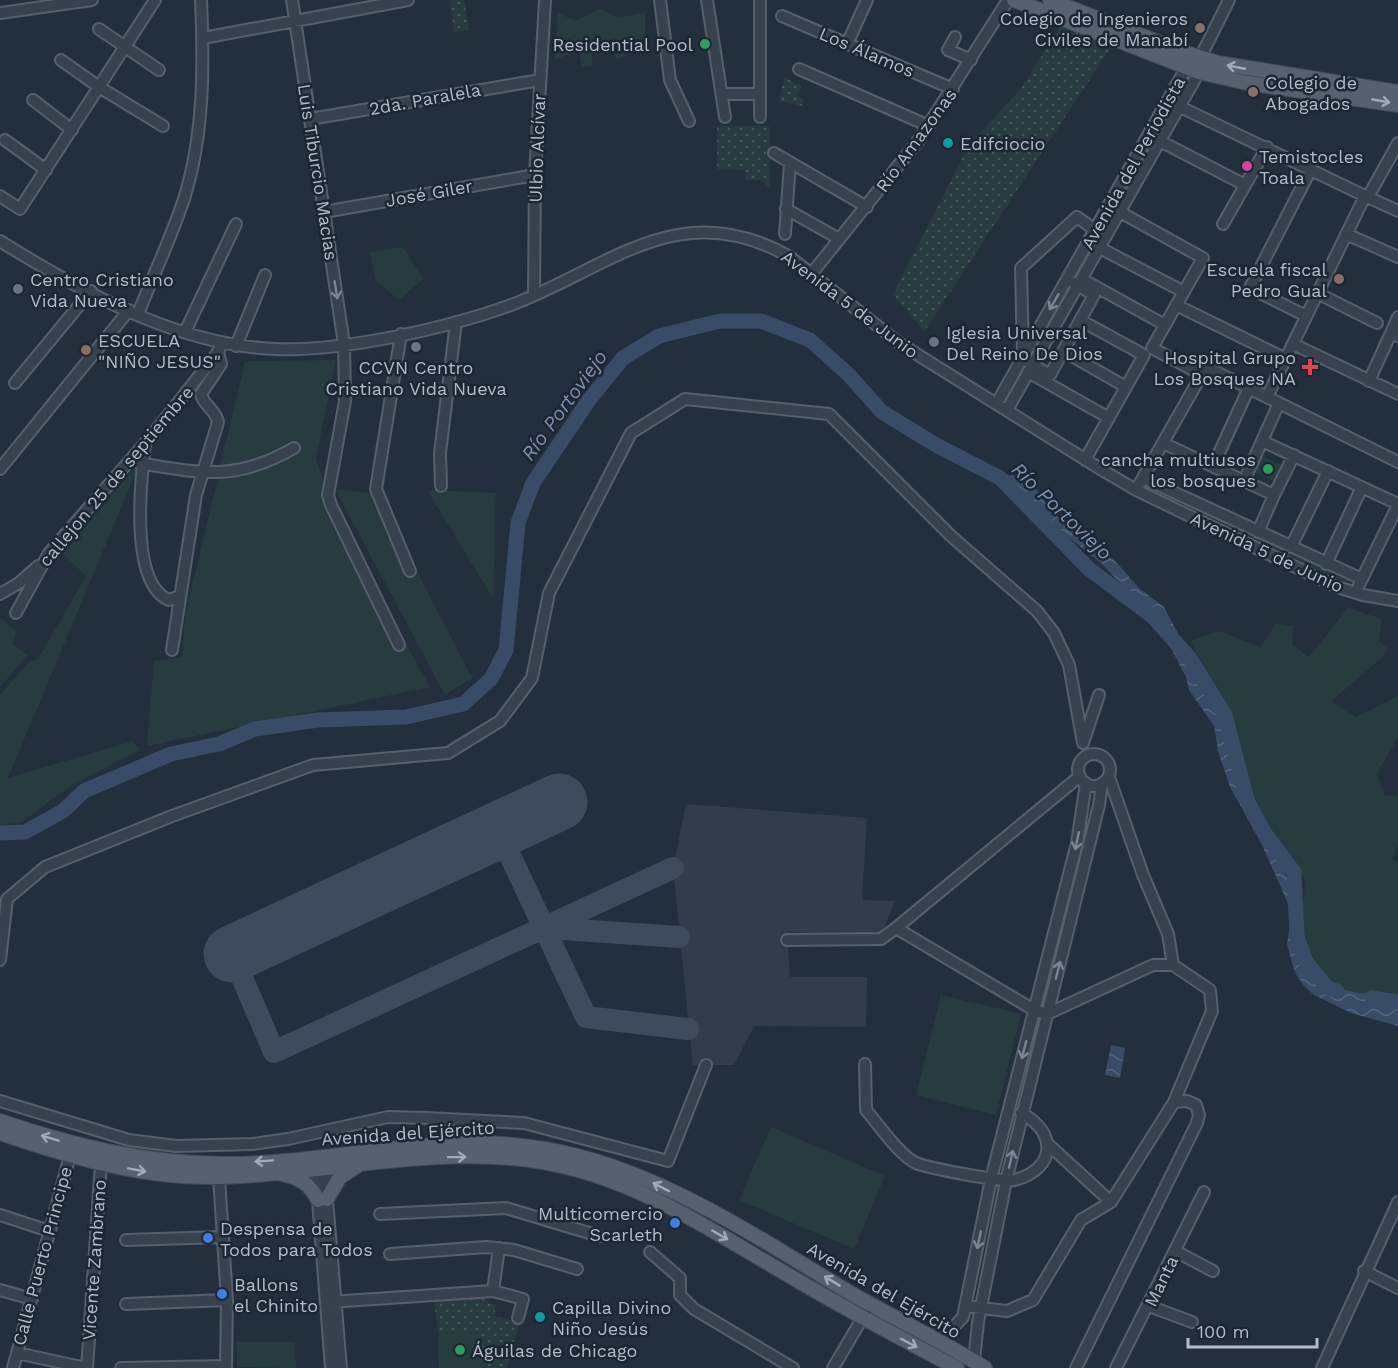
<svg xmlns="http://www.w3.org/2000/svg" width="1398" height="1368" viewBox="0 0 1398 1368" font-family="'Work Sans',sans-serif">
<defs>
<pattern id="park-dots" width="8" height="8" patternUnits="userSpaceOnUse" patternTransform="scale(1.5)"><rect width="8" height="8" fill="#263c3f"/><path d="M2 2h.1M6 6h.1" fill="none" stroke="#435659" stroke-width="1.8" stroke-linecap="round"/></pattern>
<pattern id="water-waves" width="16" height="10" patternUnits="userSpaceOnUse" patternTransform="scale(1.5)"><rect width="16" height="10" fill="#394c67"/><path d="M0 5q4-4 8 0t8 0" fill="none" stroke="#53647b"/></pattern>
</defs>
<rect width="100%" height="100%" fill="#242f3e"/>
<!-- airport -->
<path fill="#323c4b" d="M686 804 867 818 862 900 895 901 882 933 787 932 790 977H867L866 1027 754 1026 734 1065H693L673 868Z"/>
<!-- grass -->
<path fill="#263c3f" d="M600 9 619 18 645 12V39H623L625 57 616 59 614 46H592V66L582 67 579 52 555 59 558 13 576 21Z
M403 247 423 279 399 300 375 280 370 252Z
M336 360 316 458 333 513 430 687 147 746 154 661 182 657 185 617 245 361Z
M1257 454 1288 468 1280 484 1250 470Z
M141 460 8 778 133 741 140 750 73 784 22 822 0 825V695L29 662 38 659 86 576 63 554Z
M1149 483 1354 582H1344L1147 487Z
M335 489 377 494 472 678 445 695Z
M427 490 496 493 493 598Z
M1348 608 1382 619 1379 641 1388 649 1382 658 1331 701 1355 717 1398 696V737L1377 773 1384 795 1398 796V844L1393 859 1398 863V1006L1348 993 1312 970 1300 921 1306 881 1266 835 1243 766 1238 739 1191 641 1219 631 1261 647 1276 623 1293 626 1292 645 1309 657Z
M0 617 16 631 13 645 28 655 0 687Z
M941 995 1021 1014 996 1115 916 1095Z
M771 1127 885 1176 854 1249 739 1200Z
M481 1332 482 1368H439L438 1333Z
M237 1342H295L296 1368 237 1367Z"/>
<!-- park -->
<path fill="url(#park-dots)" d="M450 0H464L469 30 454 32Z
M1061 25 1113 44 924 332 893 294 970 143 1018 93Z
M784 77 802 86 797 96 804 99 802 106 779 101Z
M717 126H769L770 188 760 180H745V170L717 169Z
M484 1297 488 1303 495 1305V1316L520 1323 507 1368H482L481 1332 438 1333 434 1301Z"/>
<!-- water -->
<path fill="url(#water-waves)" d="M1007 475 1024 476 1028 485 1037 490 1053 514 1080 531 1094 546 1115 561 1139 588 1164 607 1183 643 1187 660 1224 724 1228 744 1238 752C1238 761 1237 771 1239 780 1251 825 1285 860 1297 904 1305 931 1288 957 1313 976 1326 985 1345 991 1361 993 1369 994 1381 993 1388 997 1391 999 1395 1003 1398 1006V1026L1351 1013 1314 995 1304 986 1295 973 1287 944 1291 917 1287 901 1262 845 1230 787 1218 751 1214 726 1189 690 1186 677 1154 616 1145 602 1128 591 1102 564 1046 519 1015 489Z
M1111 1045 1125 1048 1120 1078 1105 1075Z"/>
<g fill="none" stroke-linecap="round" stroke-linejoin="round">
<!-- river -->
<path stroke="#394c67" stroke-width="15" d="M0 833 25 832 63 811 84 791 171 754 219 744 255 729 318 720 406 717 463 704 491 679 506 650 518 523 533 483 589 400 623 358 659 336 720 321H761L810 340 849 375 882 412 936 445 1000 478 1089 569 1152 616 1189 657 1225 715 1247 800 1264 832 1294 872 1297 936 1306 962 1328 988 1337 991
M1372 998 1398 1002"/>
<!-- taxiway -->
<path stroke="#3f4a5a" stroke-width="22" d="M498 830 586 1017 688 1029
M548 928 679 937
M232 954 274 1052 673 868"/>
<!-- runway -->
<path stroke="#3f4a5a" stroke-width="57" d="M232 954 559 802"/>
<defs>
<path id="minor" d="M292 0 344 344 345 401 328 495 331 505 399 645
M660 0 670 80 689 121
M707 0 725 117
M0 13 92 0
M782 16 953 89
M99 29 159 70
M955 37 948 50 971 60
M203 38 408 0
M847 44 867 0
M61 60 99 87 163 126
M799 69 929 126
M722 94H760
M33 100 72 130
M1168 101 1365 196 1267 397
M760 117V0
M310 119 540 80
M5 140 46 170
M1160 141 1245 185
M774 153 867 207
M0 196 20 209 155 0
M1365 196 1398 211
M1368 197 1398 143
M786 209 834 236
M324 212 535 175
M1120 212 1203 258 1152 348 1201 374
M1223 224 1267 147
M785 234 790 163
M1346 234 1398 257
M0 241C82 292 177 345 275 349 342 352 448 328 511 305 611 267 680 194 790 257L899 343 1102 470 1136 490 1337 587 1363 595 1398 601
M1100 248 1184 292
M812 273 918 141 1008 0
M1082 279 1165 325
M1317 293 1377 323
M534 295 535 175 545 0
M1176 305 1286 359
M138 314C153 276 171 238 184 199 204 135 204 67 201 0
M1306 316 1250 288 1311 169
M1080 320 1144 355 1085 460
M185 332 236 224
M1391 333 1398 317
M401 334 376 489 410 571
M1293 344 1398 394
M236 346 265 275
M1063 351 1126 387
M1023 356 1021 268 1077 217 1095 230
M1028 362 1050 375 1094 295 1074 283
M1028 372 1109 418
M1369 381 1391 333 1398 336
M15 383 91 291
M997 403 1186 68 1192 63
M1007 410 1199 72 1200 58 1229 0
M1262 441 1398 504
M1163 443 1244 481 1279 403
M145 444C141 478 129 583 169 600L180 596
M138 463C201 473 235 482 294 448
M1213 466 1249 388
M0 469 129 310
M1143 478 1362 579
M1244 481 1274 495 1258 532
M441 486 440 453 456 322
M1136 490 1206 367 1398 462
M1274 495 1294 455
M1291 547 1328 471
M1326 564 1362 487
M1359 585 1398 505
M0 594 19 583 38 566
M16 613 49 553 153 434 218 352 222 343
M172 650 196 495 218 422C216 410 203 405 201 394L221 364 218 352
M1083 743 1099 695
M1078 770a16 16 0 1 1 32 0a16 16 0 1 1-32 0Z
M1080 776 896 928 1034 1010 1047 1014 1153 965H1173L1168 934 1143 875 1109 777
M787 940 881 939 896 928
M0 960 7 899 45 867 172 816 313 765 448 753 500 721 532 678 549 593 631 433 685 399 829 414 951 536 1037 611 1054 633 1069 665 1083 743
M1173 965 1210 990 1212 1011 1174 1102
M865 1064 866 1110C878 1124 900 1156 916 1163 928 1168 1005 1183 1015 1180 1056 1169 1058 1132 1021 1113
M0 1101 129 1140 176 1146 252 1144 288 1139 388 1117 427 1118 524 1123 668 1161 706 1065
M1049 1145 1111 1202
M306 1166 323 1185 327 1199 341 1368
M219 1177 227 1300 226 1368
M380 1214 506 1208 599 1236
M0 1215 49 1231
M126 1240 223 1237
M499 1248 493 1291 523 1299 518 1318
M1175 1251 1213 1271
M650 1252 680 1278V1295L694 1309 793 1368
M390 1254 486 1247 514 1250 577 1269
M1364 1271 1398 1288
M0 1290 32 1299
M330 1302 493 1291
M126 1304 227 1300
M965 1306 1007 1311 1033 1300 1081 1220 1111 1202 1174 1102 1187 1101 1196 1105 1199 1115 1197 1123 1076 1368
M1149 1306 1192 1322
M924 1334 949 1332 963 1317 991 1179 1077 843 1086 783
M17 1353 86 1368
M974 1361 978 1322 1006 1181 1099 805 1102 783
M13 1368 72 1148
M87 1368 101 1164 104 1156
M121 1368 226 1366
M331 1368 318 1200 328 1173 336 1165
M833 1368 866 1312
M1116 1368 1204 1192
M1322 1368 1398 1202"/>
<path id="major" d="M1014 0 1199 72 1247 83 1398 105
M1050 0 1186 53 1218 63 1398 92
M0 1121C74 1146 147 1164 226 1164 332 1164 439 1130 545 1149 657 1168 756 1237 852 1294 896 1319 942 1341 985 1368
M0 1133C71 1157 143 1179 219 1177 327 1174 435 1144 543 1162 632 1177 706 1227 783 1272 840 1306 898 1337 957 1368
M282 1174C299 1177 310 1184 318 1200
M327 1199 340 1177 357 1166"/>
</defs>
<!-- minor casing -->
<use href="#minor" stroke="#565f6c" stroke-width="14"/>
<!-- major casing -->
<use href="#major" stroke="#414a57" stroke-width="16"/>
<!-- minor -->
<use href="#minor" stroke="#38414e" stroke-width="10"/>
<!-- major -->
<use href="#major" stroke="#56606e" stroke-width="14"/>
</g>
<!-- one-way arrows -->
<defs><path id="oneway-shaft" d="M-6 0H5M1.5-3L5.5 0L1.5 3" fill="none" stroke-width="1.6" stroke-linecap="round" stroke-linejoin="round" transform="scale(1.5)"/></defs>
<g stroke="#a1aab7">
<use href="#oneway-shaft" transform="translate(1236 67) rotate(-169)"/>
<use href="#oneway-shaft" transform="translate(1381 101) rotate(10)"/>
<use href="#oneway-shaft" transform="translate(50 1138) rotate(-163)"/>
<use href="#oneway-shaft" transform="translate(457 1157) rotate(-1)"/>
<use href="#oneway-shaft" transform="translate(264 1161) rotate(176)"/>
<use href="#oneway-shaft" transform="translate(137 1170) rotate(10)"/>
<use href="#oneway-shaft" transform="translate(661 1187) rotate(-153)"/>
<use href="#oneway-shaft" transform="translate(720 1235) rotate(30)"/>
<use href="#oneway-shaft" transform="translate(832 1281) rotate(-149)"/>
<use href="#oneway-shaft" transform="translate(909 1343) rotate(28)"/>
</g>
<g stroke="#7c8592">
<use href="#oneway-shaft" transform="translate(336 290) rotate(81)"/>
<use href="#oneway-shaft" transform="translate(1054 302) rotate(120)"/>
<use href="#oneway-shaft" transform="translate(1077 841) rotate(102)"/>
<use href="#oneway-shaft" transform="translate(1058 970) rotate(-76)"/>
<use href="#oneway-shaft" transform="translate(1024 1050) rotate(104)"/>
<use href="#oneway-shaft" transform="translate(1011 1159) rotate(-77)"/>
<use href="#oneway-shaft" transform="translate(979 1240) rotate(102)"/>
</g>
<!-- markers -->
<g fill="#8d6e63" stroke="#1d2633" stroke-width="2">
<circle cx="1200" cy="28" r="6"/>
<circle cx="1253" cy="92" r="6"/>
<circle cx="1339" cy="279" r="6"/>
<circle cx="86" cy="350" r="6"/>
</g>
<g fill="#2e9e5b" stroke="#1d2633" stroke-width="2">
<circle cx="705" cy="44" r="6"/>
<circle cx="1268" cy="469" r="6"/>
<circle cx="460" cy="1350" r="6"/>
</g>
<g fill="#0f9aa8" stroke="#1d2633" stroke-width="2">
<circle cx="948" cy="143" r="6"/>
<circle cx="540" cy="1317" r="6"/>
</g>
<circle fill="#d1479c" stroke="#1d2633" stroke-width="2" cx="1247" cy="166" r="6"/>
<g fill="#6b7280" stroke="#1d2633" stroke-width="2">
<circle cx="18" cy="289" r="6"/>
<circle cx="934" cy="342" r="6"/>
<circle cx="416" cy="347" r="6"/>
</g>
<path fill="#e0444e" stroke="#1d2633" stroke-width="2" d="M1307 358h6v6h6v6h-6v6h-6v-6h-6v-6h6z"/>
<g fill="#3f7fe0" stroke="#1d2633" stroke-width="2">
<circle cx="675" cy="1223" r="6"/>
<circle cx="208" cy="1238" r="6"/>
<circle cx="222" cy="1294" r="6"/>
</g>
<g text-anchor="middle" dominant-baseline="central" stroke-width="5" stroke-linejoin="round" paint-order="stroke">
<!-- poi labels -->
<g font-size="18" fill="#b4bcc9" stroke="#1d2633" text-anchor="start">
<text x="1188" y="18" text-anchor="end">Colegio de Ingenieros<tspan x="1188" dy="21">Civiles de Manabí</tspan></text>
<text x="693" y="44" text-anchor="end">Residential Pool</text>
<text x="1265" y="82">Colegio de<tspan x="1265" dy="21">Abogados</tspan></text>
<text x="960" y="143">Edifciocio</text>
<text x="1259" y="156">Temistocles<tspan x="1259" dy="21">Toala</tspan></text>
<text x="1327" y="269" text-anchor="end">Escuela fiscal<tspan x="1327" dy="21">Pedro Gual</tspan></text>
<text x="30" y="279">Centro Cristiano<tspan x="30" dy="21">Vida Nueva</tspan></text>
<text x="946" y="332">Iglesia Universal<tspan x="946" dy="21">Del Reino De Dios</tspan></text>
<text x="98" y="340">ESCUELA<tspan x="98" dy="21">"NIÑO JESUS"</tspan></text>
<text x="1296" y="357" text-anchor="end">Hospital Grupo<tspan x="1296" dy="21">Los Bosques NA</tspan></text>
<text x="416" y="367" text-anchor="middle">CCVN Centro<tspan x="416" dy="21">Cristiano Vida Nueva</tspan></text>
<text x="1256" y="459" text-anchor="end">cancha multiusos<tspan x="1256" dy="21">los bosques</tspan></text>
<text x="663" y="1213" text-anchor="end">Multicomercio<tspan x="663" dy="21">Scarleth</tspan></text>
<text x="220" y="1228">Despensa de<tspan x="220" dy="21">Todos para Todos</tspan></text>
<text x="234" y="1284">Ballons<tspan x="234" dy="21">el Chinito</tspan></text>
<text x="552" y="1307">Capilla Divino<tspan x="552" dy="21">Niño Jesús</tspan></text>
<text x="472" y="1350">Águilas de Chicago</text>
</g>
<!-- street labels -->
<g font-size="18" fill="#b4bcc9" stroke="#1d2633">
<text transform="translate(867 52) rotate(23)">Los Álamos</text>
<text transform="translate(425 99) rotate(-10)">2da. Paralela</text>
<text transform="translate(916 140) rotate(-54)">Río Amazonas</text>
<text transform="translate(537 148) rotate(-88)">Ulbio Alcívar</text>
<text transform="translate(1133 163) rotate(-61)">Avenida del Periodista</text>
<text transform="translate(318 172) rotate(81)">Luis Tiburcio Macias</text>
<text transform="translate(429 193) rotate(-10)">José Giler</text>
<text transform="translate(850 304) rotate(37)">Avenida 5 de Junio</text>
<text transform="translate(116 476) rotate(-50)">callejon 25 de septiembre</text>
<text transform="translate(1267 552) rotate(25)">Avenida 5 de Junio</text>
<text transform="translate(408 1133) rotate(-4)">Avenida del Ejército</text>
<text transform="translate(42 1256) rotate(-75)">Calle Puerto Principe</text>
<text transform="translate(94 1260) rotate(-86)">Vicente Zambrano</text>
<text transform="translate(1161 1281) rotate(-64)">Manta</text>
<text transform="translate(884 1290) rotate(30)">Avenida del Ejército</text>
</g>
<!-- water labels -->
<g font-size="20" font-style="italic" fill="#7c92b1" stroke="#1d2633">
<text transform="translate(564 405) rotate(-54)">Río Portoviejo</text>
<text transform="translate(1062 511) rotate(44)">Río Portoviejo</text>
</g>
</g>
<!-- scale -->
<path d="M1188 1338v9h129v-9" fill="none" stroke="#b4bcc9" stroke-width="3"/>
<text x="1197" y="1338" font-size="18" fill="#b4bcc9" stroke="#1d2633" stroke-width="4.5" paint-order="stroke">100 m</text>
</svg>
